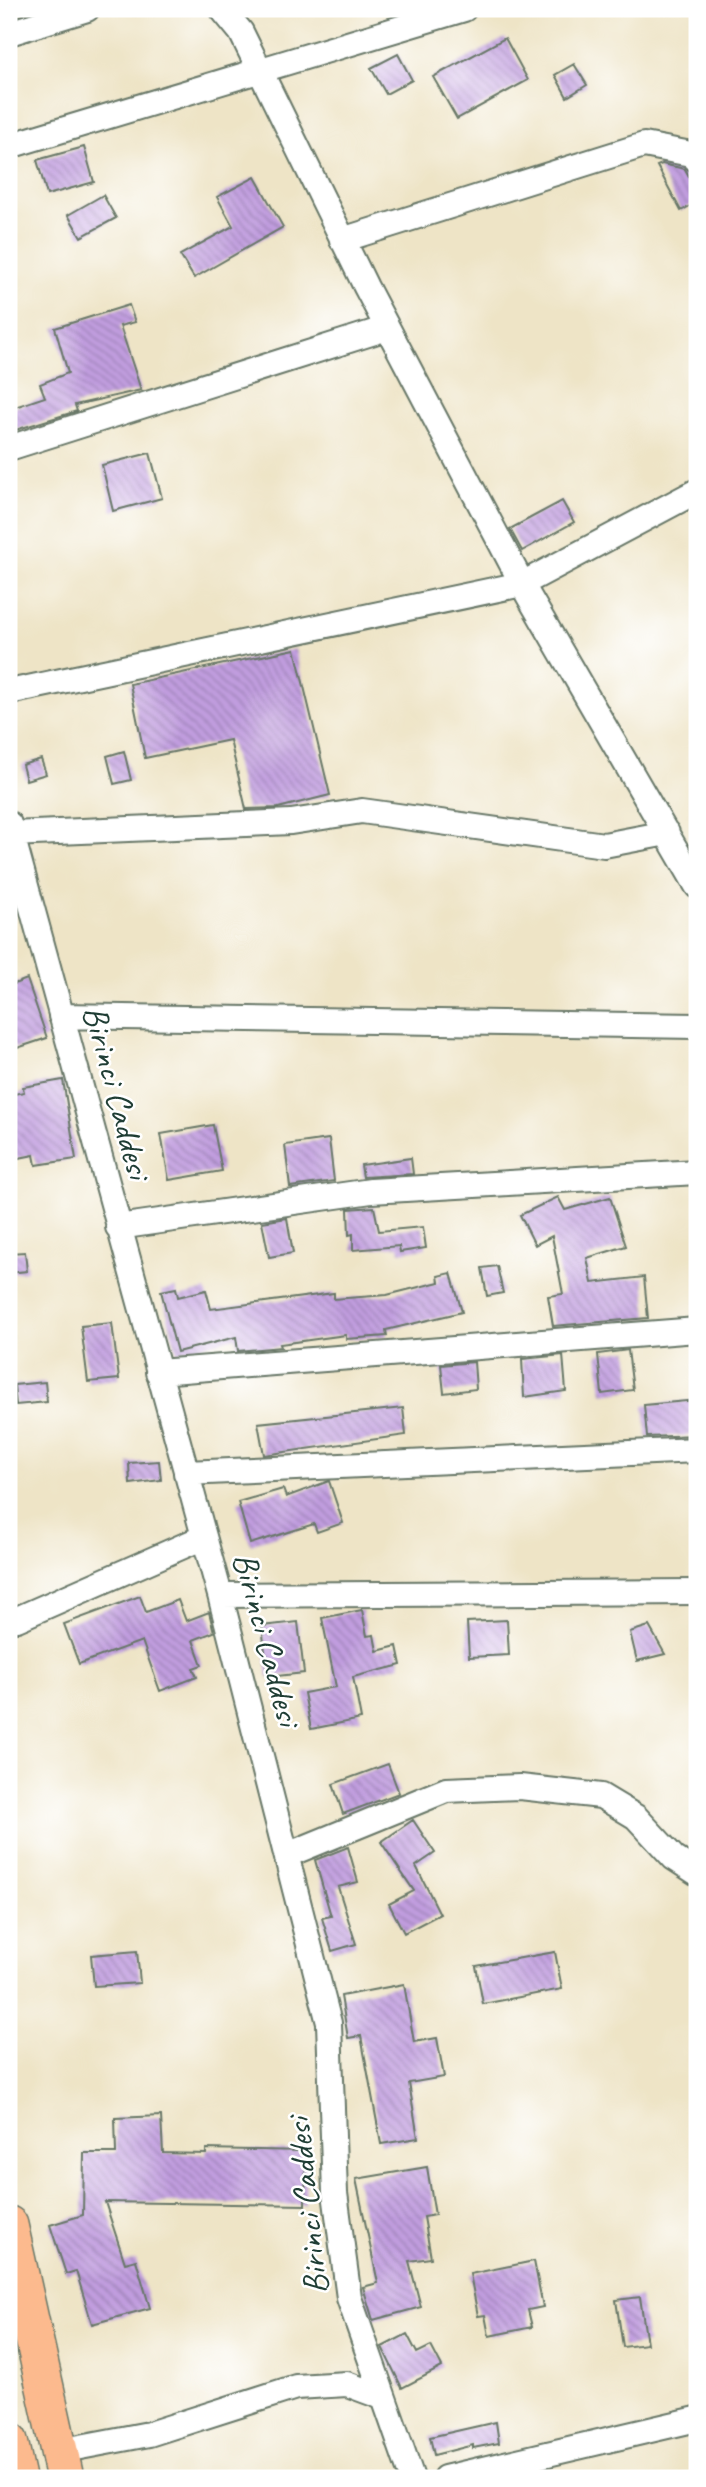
<svg xmlns="http://www.w3.org/2000/svg" width="706" height="2487" viewBox="0 0 706 2487" font-family="Caveat,sans-serif">
<defs>
<pattern id="building-back-hatch" width="6" height="6" patternUnits="userSpaceOnUse" patternTransform="scale(1.75)"><rect width="6" height="6" fill="#c19ddf"/><path d="M-1 5l2 2M0 0l6 6M5-1l2 2" fill="none" stroke="#9c81b6"/></pattern>
</defs>
<rect width="100%" height="100%" fill="#fff"/>
<filter id="ink" filterUnits="userSpaceOnUse"><feTurbulence type="fractalNoise" baseFrequency=".0143" numOctaves="2"/><feDisplacementMap in="SourceGraphic" scale="14" xChannelSelector="R" yChannelSelector="G"/><feConvolveMatrix kernelMatrix="1 2 1 2 8 2 1 2 1" color-interpolation-filters="sRGB"/></filter>
<filter id="wash" filterUnits="userSpaceOnUse"><feTurbulence type="fractalNoise" baseFrequency=".00686" numOctaves="4" result="noise"/><feDisplacementMap in="SourceGraphic" scale="28" xChannelSelector="R" yChannelSelector="G"/><feGaussianBlur stdDeviation="1.57" result="paint"/><feColorMatrix in="noise" values="0 0 0 0 0 0 0 0 0 0 0 0 0 0 0 0 0 1.4 0 .05"/><feComposite in="paint" operator="in"/></filter>
<g filter="url(#wash)">
<rect width="100%" height="100%" fill="#eee4c6"/>
<g id="blocks">
<!-- building -->
<path fill="url(#building-back-hatch)" d="M505 38 528 80 457 119 433 77Z
M398 54 412 80 386 94 371 68Z
M574 64 587 85 567 97 555 75Z
M84 147 94 182 47 195 37 160Z
M662 164 685 169 697 191V202L681 211 657 166Z
M255 177 283 227 194 278 180 255 233 226 217 197Z
M103 195 116 218 81 237 68 215Z
M129 305 135 322 120 326 141 390 75 405 77 411 9 432V409L45 397 40 384 68 373 55 328Z
M150 453 162 498 113 511 102 465Z
M562 501 574 522 522 551 510 529Z
M295 649 330 795 278 808 246 809 230 740 145 758 130 684Z
M124 751 131 780 114 784 107 756Z
M41 759 46 774 26 780 22 765Z
M27 979 47 1038 14 1049V1046L9 1047V986Z
M63 1080 76 1159 36 1165 34 1155 9 1160V1095L24 1092 23 1087Z
M213 1125 222 1171 169 1180 161 1134Z
M329 1139 334 1181 290 1187 285 1145Z
M411 1158 413 1174 363 1177 361 1165Z
M558 1197 565 1210 610 1197 626 1246 587 1258 592 1283 644 1277 648 1318 553 1326 548 1296 563 1294 552 1236 535 1245 520 1215Z
M374 1207 379 1231 423 1227 426 1248 400 1252 399 1246 353 1250V1234L349 1235 348 1209Z
M287 1218 293 1253 269 1257 262 1222Z
M25 1252 27 1271 9 1273V1253Z
M497 1266 503 1293 487 1296 482 1268Z
M451 1273 462 1312 386 1330 387 1336 346 1339V1335L280 1344 281 1347 238 1351 236 1337 177 1352 161 1291 176 1288 178 1297 206 1290 211 1309 334 1293V1299L387 1295 439 1282 438 1276Z
M112 1323 119 1379 88 1382 81 1326Z
M628 1350 633 1390 602 1394 598 1354Z
M563 1355 566 1391 524 1397 522 1359Z
M474 1362 476 1389 444 1393 441 1365Z
M45 1382 47 1402 16 1405 14 1385Z
M697 1400V1435L647 1437 644 1405Z
M403 1408 406 1435 264 1455 258 1423Z
M159 1461 161 1480 130 1484 129 1463Z
M329 1481 343 1523 317 1532 314 1524 250 1544 238 1502 283 1489 286 1497Z
M140 1596 146 1612 178 1600 186 1621 209 1612 214 1632 193 1640 202 1665 193 1668 197 1677 160 1691 142 1641 79 1664 64 1624Z
M362 1610 367 1636 374 1635 377 1651 397 1646 401 1665 353 1677 361 1719 311 1729 304 1693 336 1687 322 1618Z
M507 1620 509 1655 469 1657 467 1622Z
M298 1622 304 1673 268 1677 262 1626Z
M649 1626 665 1654 637 1661 630 1632Z
M388 1764 399 1793 343 1814 333 1784Z
M413 1820 435 1853 416 1866 440 1914 404 1933 389 1904 414 1891 381 1842Z
M348 1847 358 1882 338 1887 356 1944 332 1951 322 1918 331 1916 315 1860Z
M137 1951 140 1983 94 1986 91 1955Z
M555 1952 562 1989 483 2004 476 1966Z
M404 1984 414 2042 437 2038 444 2077 409 2083 418 2138 381 2144 361 2036 348 2038 341 1996Z
M161 2116 163 2153 206 2154V2149L306 2151 305 2205 105 2202 125 2263 136 2260 150 2308 92 2324 76 2271 66 2274 50 2225 83 2215 84 2153H116L115 2118Z
M427 2167 435 2215 424 2217 431 2258 409 2261 421 2307 373 2320 363 2287 378 2283 356 2179Z
M534 2261 543 2307 528 2310 532 2327 489 2336 485 2315 478 2316 470 2274Z
M640 2297 647 2344 623 2347 616 2300Z
M407 2334 417 2353 431 2346 442 2367 402 2388 382 2347Z
M496 2422 499 2443 473 2448V2445L434 2455 430 2437Z"/>
</g>
</g>
<g filter="url(#ink)">
<use href="#blocks" fill-opacity="0" stroke="#677767" stroke-width="2"/>
<g fill="none" stroke-linecap="round" stroke-linejoin="round">
<defs>
<path id="minor" d="M222 9 241 32 366 287 528 595 697 886
M9 33 87 9
M9 146 464 9
M342 240 644 145 691 154 697 160
M9 448 387 328
M9 692 522 584 697 491
M9 824 220 1595 329 2023 335 2193 349 2298 412 2478
M11 834 291 822 362 811 604 845 667 833
M61 1016 697 1026
M118 1227 371 1191 697 1172
M158 1372 697 1330
M186 1473 697 1450
M220 1595 697 1592
M9 1618 17 1619 204 1537
M287 1855 446 1790 520 1787 601 1796 636 1817 674 1858 697 1873
M59 2451 149 2434 296 2387 347 2384 382 2397
M445 2478 697 2419"/>
<path id="highway" d="M9 2225 65 2478
M9 2441 17 2478"/>
</defs>
<!-- minor casing -->
<use href="#minor" stroke="#677767" stroke-width="28"/>
<!-- highway casing -->
<use href="#highway" stroke="#677767" stroke-width="40"/>
<!-- minor -->
<use href="#minor" stroke="#fff" stroke-width="24"/>
<!-- highway -->
<use href="#highway" stroke="#fcba8e" stroke-width="37"/>
</g>
</g>
<g text-anchor="middle" dominant-baseline="central" stroke-width="5" stroke-linejoin="round" paint-order="stroke">
<!-- street labels -->
<g font-size="35" fill="#1f3d34" stroke="#fff">
<text transform="translate(117 1092) rotate(75)">Birinci Caddesi</text>
<text transform="translate(267 1639) rotate(75)">Birinci Caddesi</text>
<text transform="translate(307 2206) rotate(-96)">Birinci Caddesi</text>
</g>
</g>
<!-- margin -->
<rect width="706" height="2487" fill="none" stroke="#fff" stroke-width="35"/>
</svg>
